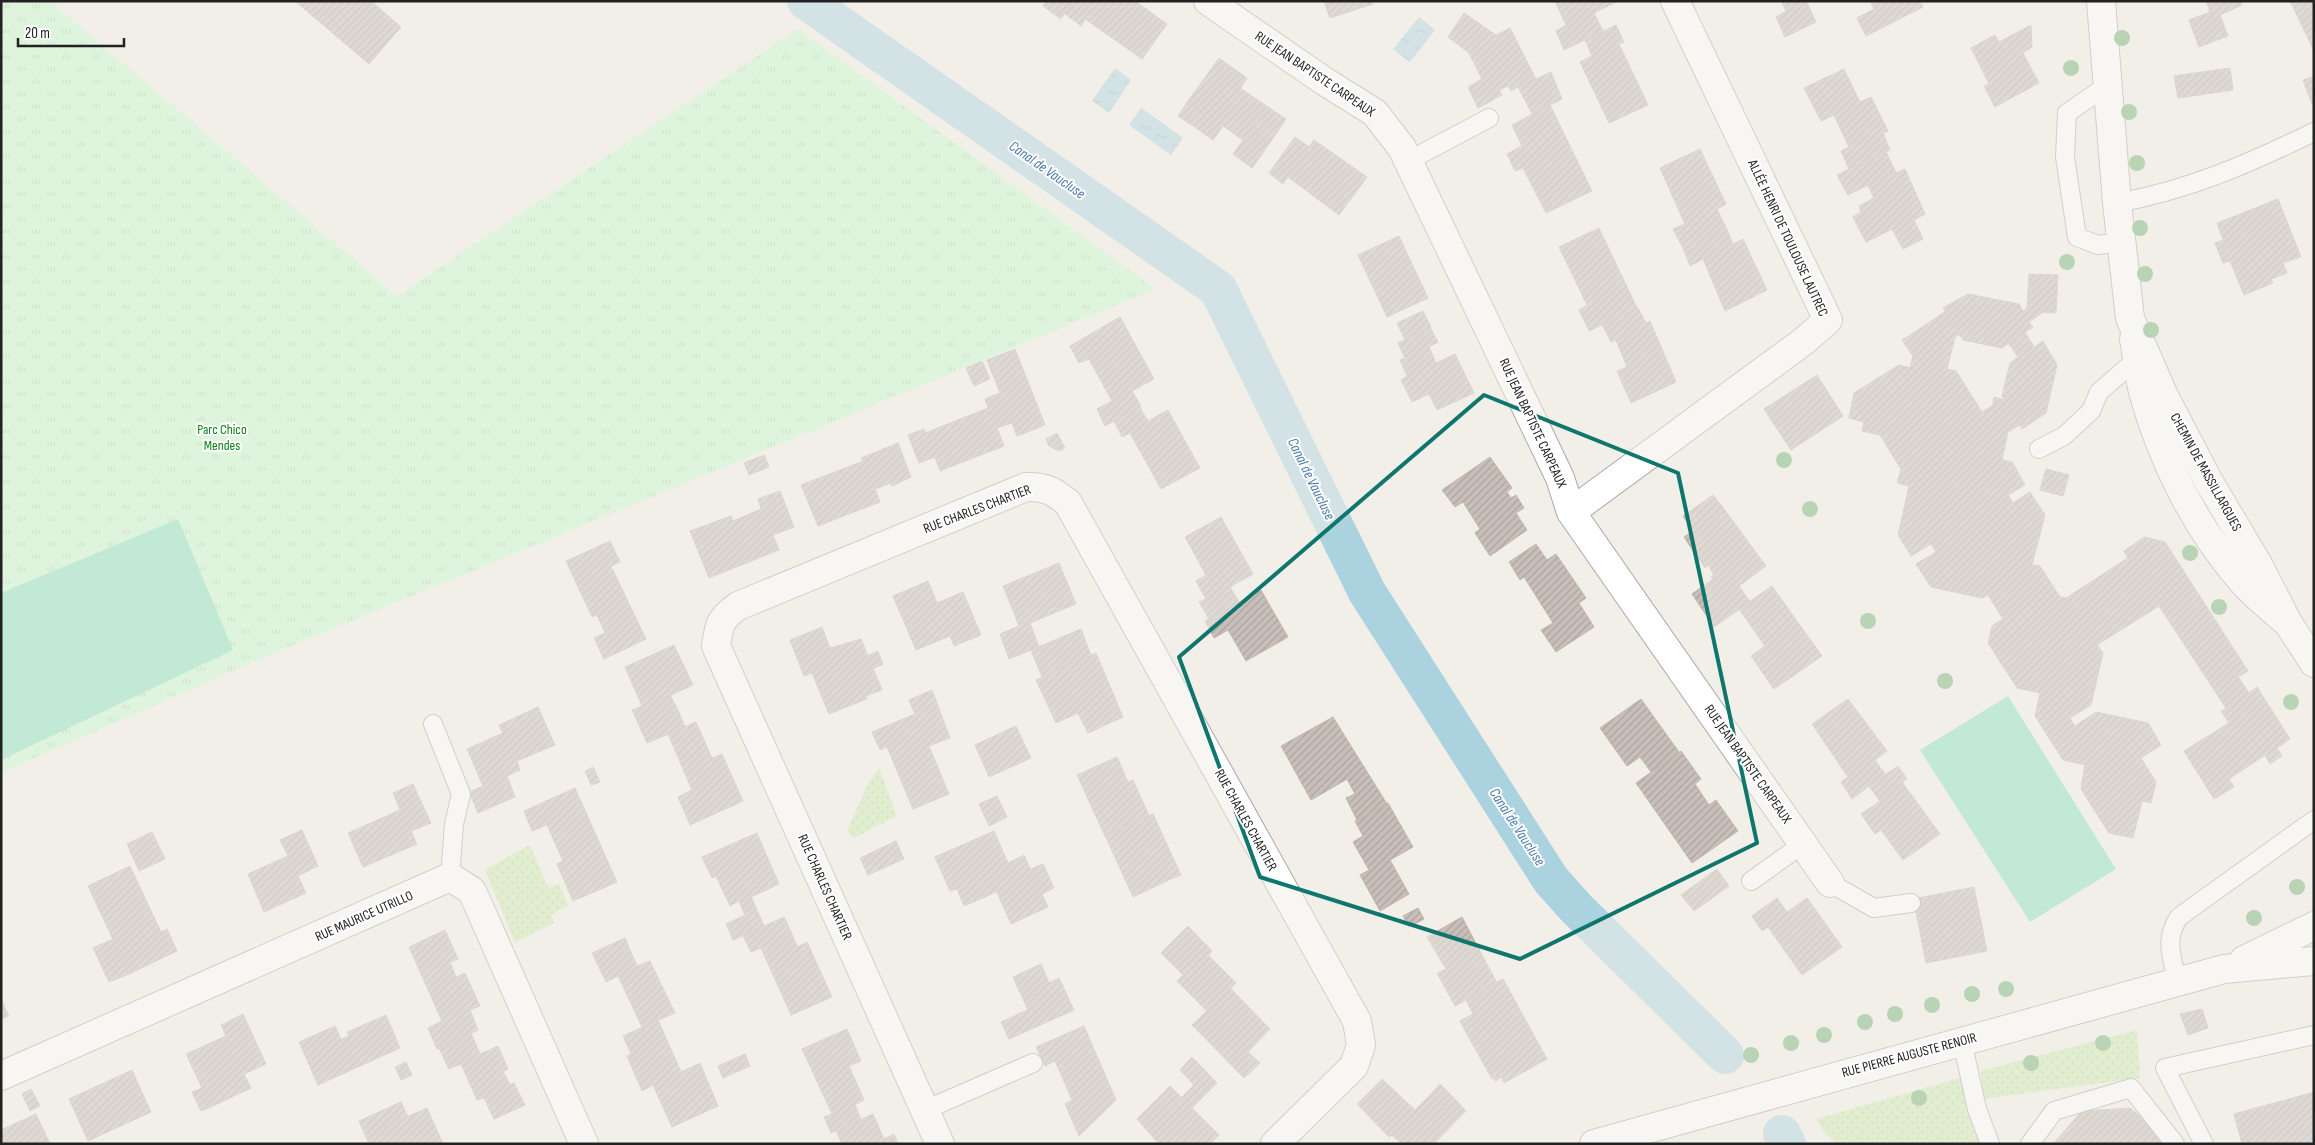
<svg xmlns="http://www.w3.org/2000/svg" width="2315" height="1145" viewBox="0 0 2315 1145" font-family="'Sofia Sans Condensed',sans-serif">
<defs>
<pattern id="grass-dots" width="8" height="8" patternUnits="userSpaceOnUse" patternTransform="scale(1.25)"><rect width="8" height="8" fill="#cdebb0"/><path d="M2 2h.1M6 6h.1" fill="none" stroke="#b0c997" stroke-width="1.8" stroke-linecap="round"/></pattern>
<pattern id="park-tufts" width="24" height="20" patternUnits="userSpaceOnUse" patternTransform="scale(1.25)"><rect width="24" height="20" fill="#c8facc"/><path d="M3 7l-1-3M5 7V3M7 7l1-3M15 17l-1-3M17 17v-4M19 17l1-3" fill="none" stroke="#acd6af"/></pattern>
<pattern id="water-ripples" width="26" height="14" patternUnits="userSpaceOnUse" patternTransform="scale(1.25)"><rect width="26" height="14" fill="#aad3df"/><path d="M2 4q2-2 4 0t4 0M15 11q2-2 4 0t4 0" fill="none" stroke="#92b5bf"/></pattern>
<pattern id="building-hatch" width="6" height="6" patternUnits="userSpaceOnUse" patternTransform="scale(1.25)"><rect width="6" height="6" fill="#c7bfb8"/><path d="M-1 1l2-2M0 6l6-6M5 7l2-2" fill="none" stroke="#aba49e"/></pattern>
</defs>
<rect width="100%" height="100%" fill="#f2efe9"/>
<!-- grass -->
<path fill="url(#grass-dots)" d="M879 768 897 816 854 838 847 831 867 786Z
M530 845 548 888 559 884 568 905 551 915 554 923 515 942 485 870Z
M2137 1030 2140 1078 1982 1099 1981 1071Z
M1963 1077 1980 1144H1837L1824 1132 1816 1119Z"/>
<!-- park -->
<path fill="url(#park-tufts)" d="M1 1H50L397 296 798 29 1155 289 262 658 1 773Z"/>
<!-- pitch -->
<path fill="#88e0be" d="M178 519 233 650 1 760V593Z
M2008 696 2116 869 2030 922 1920 750Z"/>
<!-- water -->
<path fill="url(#water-ripples)" d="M1419 17 1435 30 1410 62 1393 49Z
M1115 68 1131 80 1109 113 1092 101Z
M1141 108 1183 138 1171 155 1129 125Z"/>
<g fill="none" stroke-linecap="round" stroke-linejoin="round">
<!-- canal -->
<path stroke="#aad3df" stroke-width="38" d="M806 1 1218 289 1367 592 1551 880 1576 908 1725 1055
M1782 1134 1787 1144"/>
</g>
<!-- building -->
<path fill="url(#building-hatch)" stroke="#c4b6ab" d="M295 1H371L401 27 369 64Z
M1046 1H1073L1061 19 1043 6Z
M1074 1H1135L1167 24 1142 59 1085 19 1081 26 1065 14Z
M1324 1H1372L1373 4 1330 18Z
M1555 1H1618L1594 13 1603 31 1564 50 1556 31 1566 25Z
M1781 1H1810L1807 3 1816 22 1785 37 1776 17 1786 11Z
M1870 1H1920L1923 7 1866 36 1857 18 1874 9Z
M2206 1H2240L2242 5 2220 15 2228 36 2199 47 2189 20 2210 12Z
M2290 1H2314V51Z
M1464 13 1496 35 1510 28 1536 79 1551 72 1562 99 1532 114 1518 87 1511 91 1508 86 1499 90 1502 95 1478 108 1468 87 1482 79 1469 53 1448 37Z
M1616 25 1624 42 1619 44 1648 105 1609 123 1580 62 1592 56 1585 40Z
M2031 25 2032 47 2023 53 2039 83 1995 107 1984 86 1989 84 1971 48 1995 35 1999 42Z
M1219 58 1247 78 1235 96 1262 115 1254 127 1259 130 1256 135 1269 144 1252 168 1233 154 1243 140 1223 126 1213 140 1190 124 1200 110 1188 101Z
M2230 68 2233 90 2178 98 2174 76Z
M1844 69 1860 102 1871 97 1888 131 1883 133 1890 150 1849 169 1841 151 1849 147 1834 115 1821 121 1804 88Z
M2314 76V103L2312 104 2303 80Z
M1240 88 1286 119 1269 144 1256 135 1259 130 1254 127 1262 115 1235 96Z
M1188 101 1200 110 1190 124 1178 116Z
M1550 105 1592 191 1546 213 1523 168 1515 171 1507 154 1522 146 1512 125Z
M1295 137 1309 147 1314 140 1367 177 1339 215 1288 177 1283 184 1269 173Z
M1700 149 1726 204 1717 209 1726 227 1683 248 1673 229 1685 224 1660 168Z
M1886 152 1896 173 1905 169 1925 214 1914 220 1923 239 1903 249 1892 229 1866 242 1853 217 1861 212 1859 206 1874 198 1868 185 1848 195 1837 175Z
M2278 199 2301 257 2283 263 2287 273 2271 279 2273 283 2244 295 2230 261 2223 263 2215 243 2223 240 2217 223Z
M1726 227 1733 244 1743 239 1767 290 1725 311 1703 259 1690 266 1683 248Z
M1599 228 1637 308 1589 331 1579 310 1587 305 1559 247Z
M1399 236 1428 298 1387 317 1358 255Z
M2029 274 2058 275 2056 313 2043 312 2029 322 2033 327 2002 348 1963 340 1943 308 1968 294 2019 304 2023 311 2027 308Z
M1638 308 1646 323 1650 321 1676 382 1631 403 1617 371 1627 367 1616 340 1611 342 1602 324Z
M1423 311 1431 327 1405 340 1397 323Z
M1945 312 1960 334 1955 337 1947 369 1956 371 1982 412 1993 405 1994 397 2005 400 2002 396 2010 363 2018 357 2009 344 2025 332 2034 347 2043 341 2057 365 2046 413 2022 429 2020 425 2008 432 2002 460 2012 462 2025 485 2008 495 2013 503 2030 492 2045 515 2032 565 2040 566 2060 597 2066 598 2128 558 2124 551 2144 537 2165 542 2248 671 2238 677 2249 693 2257 687 2290 739 2277 748 2282 756 2270 764 2265 755 2229 779 2234 787 2214 799 2184 751 2229 723 2221 711 2226 708 2159 606 2097 645 2103 653 2091 705 2070 718 2075 726 2096 712 2148 723 2161 745 2141 758 2156 782 2151 803 2142 801 2133 838 2109 833 2081 789 2085 765 2063 760 2035 716 2040 693 2017 688 1988 643 1992 626 2003 619 1988 595 1982 598 1931 587 1916 564 1936 552 1931 544 1911 556 1898 535 1909 486 1897 483 1901 469 1880 435 1862 431 1864 422 1849 418 1854 393 1899 365 1910 368 1913 356 1902 340Z
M1120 317 1154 379 1132 391 1141 406 1105 426 1097 409 1112 401 1089 359 1079 363 1070 346Z
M1430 327 1438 342 1429 347 1436 363 1455 354 1474 393 1437 410 1429 394 1412 402 1401 380 1407 376 1400 360 1405 358 1398 343Z
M1015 349 1030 387 1002 398 987 360Z
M982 361 990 379 974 386 966 368Z
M1817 375 1843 416 1791 450 1764 409Z
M1030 387 1045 425 1017 436 1002 398Z
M1000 393 1012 423 997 428 1004 446 940 471 935 457 919 463 908 435 924 429 925 433 988 408 985 399Z
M1139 406 1148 421 1168 410 1200 468 1161 489 1130 433 1122 437 1114 421Z
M1057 433 1065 448 1059 451 1049 446 1046 439Z
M898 443 911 477 892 486 886 470 870 477 880 502 818 526 801 485 863 461 861 458Z
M764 455 769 467 749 475 744 463Z
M1490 457 1512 488 1507 492 1511 498 1516 495 1524 508 1516 513 1527 530 1490 556 1475 533 1480 529 1463 502 1455 507 1442 490Z
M2046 469 2069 475 2063 496 2040 490Z
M886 470 891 483 875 489 870 477Z
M780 491 794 527 773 535 779 550 709 578 690 531 731 516 733 521 761 509 758 499Z
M1713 495 1724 509 1706 522 1713 533 1692 549 1684 537 1693 531 1683 516Z
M1724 509 1766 566 1739 586 1750 602 1714 627 1692 594 1713 579 1711 577 1714 575 1708 565 1705 568 1692 549 1713 533 1706 522Z
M1221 517 1253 574 1230 587 1239 602 1209 619 1199 602 1206 599 1196 581 1206 575 1185 537Z
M610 541 620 562 611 566 646 639 604 659 594 638 605 633 597 615 592 617 566 561Z
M1536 544 1547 560 1556 554 1586 598 1579 603 1594 627 1556 652 1541 630 1553 623 1524 577 1520 580 1509 562Z
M1059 563 1076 604 1030 623 1039 647 1009 659 1000 634 1019 626 1003 586Z
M928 581 937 603 963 592 981 635 954 646 950 636 916 650 893 596Z
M1772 586 1822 656 1774 689 1751 656 1765 646 1739 609Z
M1261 590 1288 637 1246 661 1228 630 1214 638 1205 621Z
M822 627 830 648 861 639 882 690 866 696 867 699 829 714 812 673 804 676 790 640Z
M1081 629 1091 655 1042 677 1031 650Z
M674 645 693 685 662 699 669 714 678 710 685 727 647 743 632 710 642 706 625 667Z
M878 651 883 664 872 669 867 656Z
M1096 653 1123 717 1088 733 1078 713 1056 723 1036 680Z
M932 690 950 738 929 746 949 794 913 809 887 747 880 750 872 732 915 714 909 700Z
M670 695 678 710 669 714 662 699Z
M1641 699 1679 752 1651 772 1640 757 1627 766 1600 728Z
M1848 699 1887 751 1875 760 1885 774 1852 799 1841 782 1848 777 1812 724Z
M538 707 555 745 517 761 520 770 507 776 515 797 478 813 469 792 483 786 467 749 503 733 499 725Z
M1333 717 1387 804 1357 820 1346 798 1355 794 1347 779 1311 800 1281 746Z
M696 722 712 758 722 754 743 801 690 825 678 797 692 790 668 734Z
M1016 726 1031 758 989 777 975 745Z
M1681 751 1701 779 1695 784 1709 805 1716 800 1738 831 1692 863 1636 783Z
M1117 757 1128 782 1133 780 1149 816 1105 836 1077 775Z
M1898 766 1907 779 1902 782 1940 834 1903 860 1881 830 1875 834 1861 814 1880 801 1869 786Z
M593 767 600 782 591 785 585 771Z
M413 784 431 823 411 831 417 844 363 867 348 833 400 810 393 793Z
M575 788 617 882 573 901 557 864 563 861 547 825 532 831 524 811Z
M997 796 1007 817 989 826 979 804Z
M1388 803 1413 847 1390 860 1409 894 1380 911 1360 875 1369 870 1353 842 1363 836 1355 821Z
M1153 814 1170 851 1161 854 1171 879 1133 897 1105 835Z
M302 830 318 866 298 876 306 893 264 912 248 874 288 856 280 840Z
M994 831 1008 863 1024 855 1048 907 1011 924 992 881 980 886 985 897 964 906 957 889 950 891 935 857Z
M152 832 165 859 139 871 127 844Z
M757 833 779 884 762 892 758 882 747 887 764 926 733 940 726 924 745 915 739 901 730 906 716 876 712 878 702 857Z
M896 841 904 859 868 875 860 858Z
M1170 851 1181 875 1171 879 1161 854Z
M1043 864 1054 888 1042 894 1031 869Z
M130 866 161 932 167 929 177 951 129 974 88 886Z
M1717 869 1729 886 1694 911 1681 895Z
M992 881 997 891 985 897 980 886Z
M758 882 762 892 751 897 747 887Z
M1974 887 1987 951 1936 961 1928 915 1917 917 1913 899Z
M1777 898 1787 912 1807 898 1842 947 1802 975 1768 927 1762 931 1752 916Z
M1418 908 1424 919 1409 927 1403 916Z
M1928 915 1936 961 1926 963 1917 917Z
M784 917 792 934 783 938 789 951 807 942 832 997 791 1015 761 948 751 952 743 936Z
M1462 917 1497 983 1455 1006 1437 973 1446 969 1427 937Z
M1188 926 1212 951 1208 955 1236 983 1207 1011 1177 981 1183 975 1161 953Z
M445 930 458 959 450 962 456 977 465 973 480 1006 470 1010 478 1030 437 1049 428 1028 442 1021 409 947Z
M792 934 797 946 789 951 783 938Z
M625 938 637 966 650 961 675 1013 642 1027 618 976 606 982 592 953Z
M113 939 129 974 109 982 93 948Z
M1041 964 1049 983 1059 978 1074 1010 1009 1039 1001 1022 1038 1005 1032 992 1022 997 1013 977Z
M1503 979 1547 1059 1504 1083 1502 1077 1495 1081 1494 1078 1500 1074 1478 1033 1469 1038 1460 1021 1473 1014 1466 1000Z
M1230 988 1270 1029 1248 1052 1260 1063 1244 1078 1192 1025Z
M1032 992 1038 1005 1028 1010 1022 997Z
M1 999 9 1016 1 1019Z
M2202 1009 2208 1028 2188 1035 2180 1014Z
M243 1014 266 1064 244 1074 251 1088 211 1107 186 1054 226 1036 221 1025Z
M386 1015 400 1048 318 1085 299 1042 335 1026 341 1039 349 1036 347 1032Z
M658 1020 681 1072 700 1063 718 1106 672 1127 653 1085 642 1091 627 1056 631 1054 623 1036Z
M1084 1026 1116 1100 1079 1136 1065 1104 1072 1100 1055 1061 1045 1066 1036 1047Z
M847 1029 861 1061 849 1066 864 1100 855 1105 861 1119 831 1133 824 1117 832 1114 802 1049Z
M471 1033 480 1054 498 1046 508 1069 503 1071 510 1085 514 1083 525 1105 494 1119 484 1098 477 1100 461 1064 449 1069 439 1048Z
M1478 1033 1500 1074 1492 1079 1469 1038Z
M745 1054 750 1066 723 1078 718 1066Z
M1192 1057 1217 1083 1192 1108 1219 1135 1210 1144H1159L1137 1119 1158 1098 1170 1109 1194 1085 1180 1070Z
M406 1062 412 1075 401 1080 395 1067Z
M132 1070 151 1112 88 1141 69 1099Z
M1382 1079 1415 1110 1430 1095 1456 1121 1434 1144H1402L1392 1135 1389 1137 1357 1104Z
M1440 1084 1456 1100 1445 1111 1430 1095Z
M1170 1086 1182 1098 1170 1109 1158 1098Z
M202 1088 211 1107 201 1111 192 1092Z
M31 1089 40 1106 30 1111 22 1094Z
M2314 1092V1144H2242L2234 1114Z
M1456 1100 1466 1111 1456 1121 1445 1111Z
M401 1102 408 1117 384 1127 392 1144H369L359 1121Z
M427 1108 443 1144H392L384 1127Z
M2130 1108 2166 1138V1144H2053L2082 1111Z
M36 1114 50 1144H1V1130Z
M873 1114 884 1139 894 1134 898 1144H842L836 1131Z"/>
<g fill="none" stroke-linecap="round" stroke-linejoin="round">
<defs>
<path id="service" d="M2108 85 2067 113 2065 157 2077 237 2098 245 2121 242
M1408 161 1489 118
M2117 203C2189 190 2248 164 2314 132
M2039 449 2064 436 2091 411 2099 392 2137 359
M433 724 461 794 454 824 450 877
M1751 881 1803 844
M1830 883 1874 908 1911 903
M2177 981C2172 956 2164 939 2179 917L2314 820
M1962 1041 1977 1109 1990 1144
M925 1110 1033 1063
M2030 1144 2054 1111 2131 1088 2175 1144
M2204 1144 2165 1068 2314 1035"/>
<path id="minor" d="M1208 1 1324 81 1375 113 1402 148 1560 478 1571 512 1830 883
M2134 339C2137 356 2139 375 2143 392 2162 460 2196 529 2243 582 2256 597 2273 610 2288 623
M1571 512 1804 341 1828 320 1675 1
M2244 960 2314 926
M1 1076 450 877 472 891 584 1144
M940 1144 716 646C719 624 720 619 738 606L1026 487C1044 486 1054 491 1068 503L1357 1021 1361 1045 1354 1066 1275 1144
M1594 1144 2224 969 2314 961"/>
<path id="tertiary" d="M2101 1 2117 203 2130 318 2164 396 2209 482 2259 566 2288 623 2314 663"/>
</defs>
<!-- service casing -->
<use href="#service" stroke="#a9a9a9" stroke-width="20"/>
<!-- minor casing -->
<use href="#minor" stroke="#a9a9a9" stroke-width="30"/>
<!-- tertiary casing -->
<use href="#tertiary" stroke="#a9a9a9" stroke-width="30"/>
<!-- service -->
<use href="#service" stroke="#fff" stroke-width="18"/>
<!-- minor -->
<use href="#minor" stroke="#fff" stroke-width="28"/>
<!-- tertiary -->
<use href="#tertiary" stroke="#fff" stroke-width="28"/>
</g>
<!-- trees -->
<g fill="#74b475">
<circle cx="2122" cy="38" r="8"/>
<circle cx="2071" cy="68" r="8"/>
<circle cx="2129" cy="112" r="8"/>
<circle cx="2137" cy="163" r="8"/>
<circle cx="2140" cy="228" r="8"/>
<circle cx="2067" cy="262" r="8"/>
<circle cx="2145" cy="274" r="8"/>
<circle cx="2151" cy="330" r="8"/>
<circle cx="1784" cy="460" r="8"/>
<circle cx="1810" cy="509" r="8"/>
<circle cx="2190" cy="553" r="8"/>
<circle cx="2219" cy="607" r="8"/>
<circle cx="1868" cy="621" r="8"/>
<circle cx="1945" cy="681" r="8"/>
<circle cx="2291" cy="702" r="8"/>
<circle cx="2297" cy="887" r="8"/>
<circle cx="2254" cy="918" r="8"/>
<circle cx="2006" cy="989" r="8"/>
<circle cx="1972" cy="994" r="8"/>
<circle cx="1932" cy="1005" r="8"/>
<circle cx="1895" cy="1014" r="8"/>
<circle cx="1865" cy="1022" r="8"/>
<circle cx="1824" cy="1035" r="8"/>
<circle cx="1791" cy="1043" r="8"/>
<circle cx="2103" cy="1043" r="8"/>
<circle cx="1751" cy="1055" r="8"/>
<circle cx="2031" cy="1063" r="8"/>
<circle cx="1919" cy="1098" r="8"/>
</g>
<!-- marked area -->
<path d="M0 0H2315V1145H0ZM1484 395 1678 473 1757 843 1520 959 1260 877 1179 657Z" fill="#f2efe9" fill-opacity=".55" fill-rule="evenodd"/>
<path fill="none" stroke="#0f766e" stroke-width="4" stroke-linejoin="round" d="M1484 395 1678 473 1757 843 1520 959 1260 877 1179 657Z"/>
<g text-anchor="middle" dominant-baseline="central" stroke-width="4" stroke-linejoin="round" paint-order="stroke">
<!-- street labels -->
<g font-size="14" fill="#222" stroke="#fff">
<text transform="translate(1315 74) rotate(34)">RUE JEAN BAPTISTE CARPEAUX</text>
<text transform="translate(1788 238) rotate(65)">ALLÉE HENRI DE TOULOUSE LAUTREC</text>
<text transform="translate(1533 423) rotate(65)">RUE JEAN BAPTISTE CARPEAUX</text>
<text transform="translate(2206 472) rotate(61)">CHEMIN DE MASSILLARGUES</text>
<text transform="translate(977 509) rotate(-21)">RUE CHARLES CHARTIER</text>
<text transform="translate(1748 764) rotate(55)">RUE JEAN BAPTISTE CARPEAUX</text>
<text transform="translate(1246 820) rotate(61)">RUE CHARLES CHARTIER</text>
<text transform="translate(825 887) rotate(66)">RUE CHARLES CHARTIER</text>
<text transform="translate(364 916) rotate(-24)">RUE MAURICE UTRILLO</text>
<text transform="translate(1909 1055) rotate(-15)">RUE PIERRE AUGUSTE RENOIR</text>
</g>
<!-- park labels -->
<g font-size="14" fill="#0c8416" stroke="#fff">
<text x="222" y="429">Parc Chico<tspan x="222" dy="16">Mendes</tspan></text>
</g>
<!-- water labels -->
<g font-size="15" font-style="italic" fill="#4a7aab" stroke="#fff">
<text transform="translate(1047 170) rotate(35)">Canal de Vaucluse</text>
<text transform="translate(1311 479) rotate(64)">Canal de Vaucluse</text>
<text transform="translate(1517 827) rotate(57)">Canal de Vaucluse</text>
</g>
</g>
<!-- border -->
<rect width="2315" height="1145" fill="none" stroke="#222222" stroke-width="5"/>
<!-- scale -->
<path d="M18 38v8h106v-8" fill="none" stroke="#222222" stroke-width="2.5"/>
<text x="25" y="38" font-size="15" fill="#222222" stroke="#ffffff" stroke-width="4" paint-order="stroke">20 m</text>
</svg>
